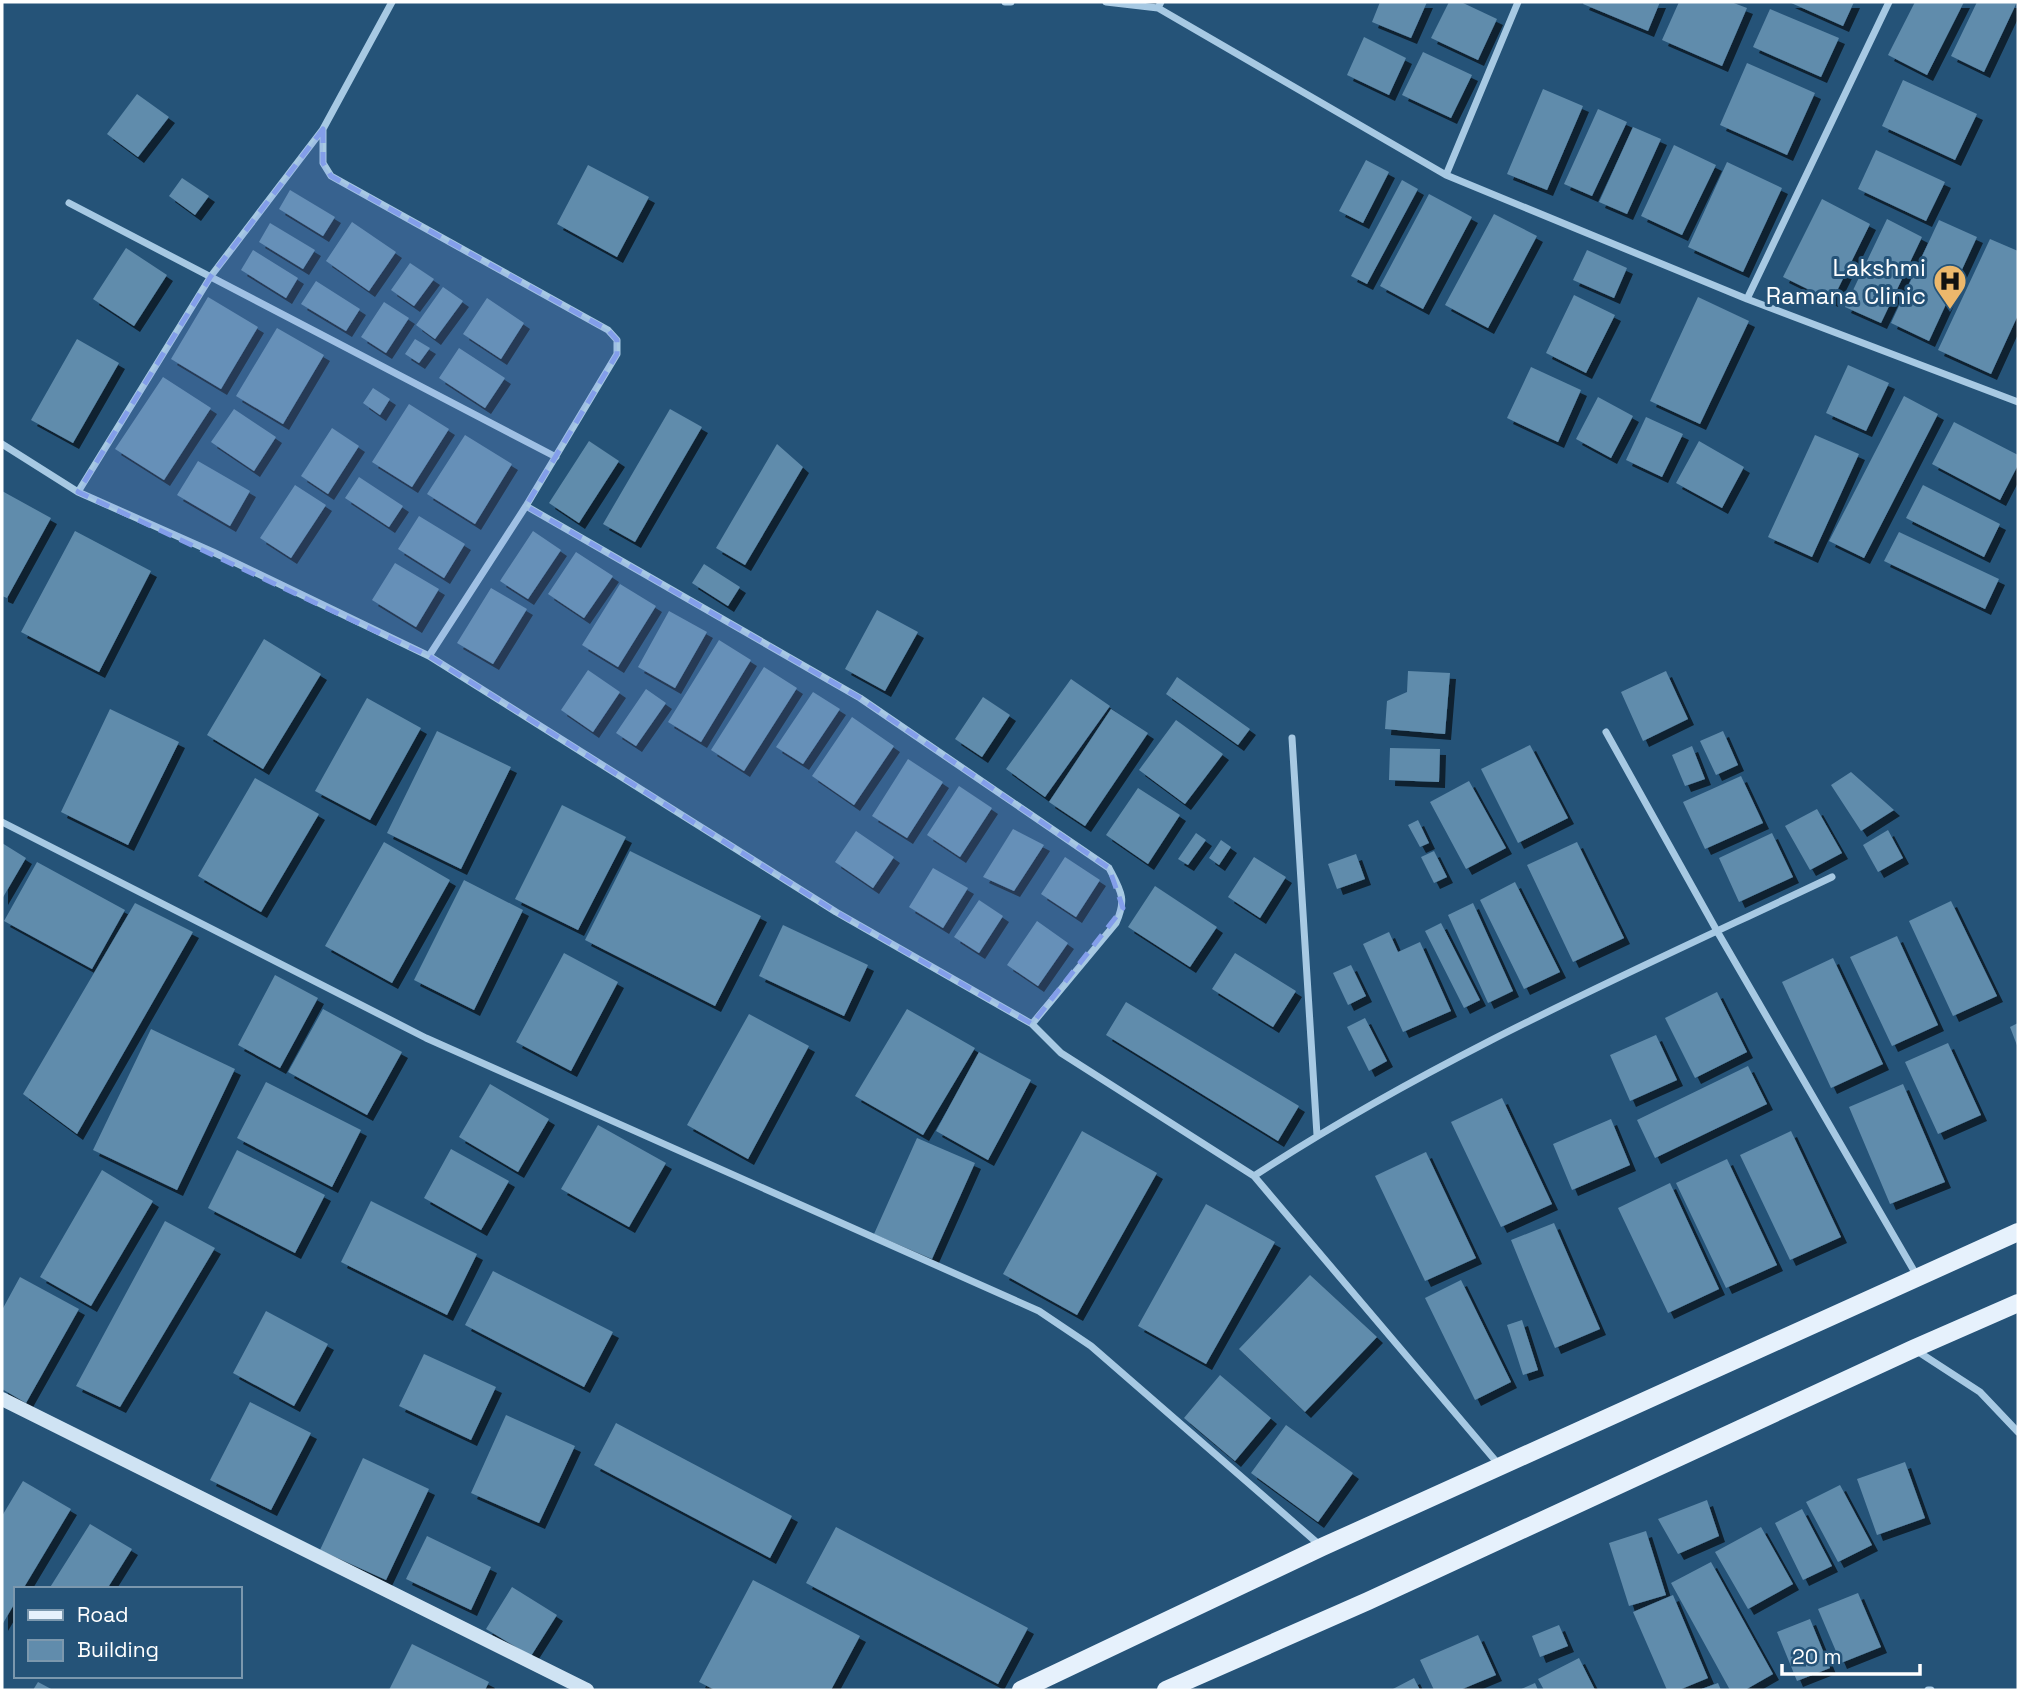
<svg xmlns="http://www.w3.org/2000/svg" width="2020" height="1692" viewBox="0 0 2020 1692" font-family="'Space Grotesk',sans-serif">
<defs>
<filter id="shadow"><feDropShadow dx="6" dy="6" stdDeviation="0" flood-color="#0009"/></filter>
</defs>
<rect width="100%" height="100%" fill="#255378"/>
<!-- building -->
<path fill="#618cac" filter="url(#shadow)" d="M1380 2H1427L1411 38 1372 22Z
M1449 2H1461L1497 19 1478 60 1431 38Z
M1584 2H1660L1648 31 1583 4Z
M1679 2H1731L1747 8 1722 66 1662 40Z
M1789 2H1854L1843 26Z
M1915 2H1964L1927 75 1888 55Z
M1977 2H2017L1984 72 1951 56Z
M1770 9 1839 38 1821 77 1753 47Z
M1364 37 1406 58 1389 95 1347 75Z
M1423 52 1472 75 1451 118 1402 95Z
M1747 63 1815 93 1787 155 1720 125Z
M1903 80 1977 114 1955 160 1882 126Z
M1543 89 1583 106 1547 190 1507 174Z
M137 94 169 117 138 157 107 134Z
M1598 109 1627 122 1592 196 1564 184Z
M1633 127 1661 139 1627 214 1599 202Z
M1674 145 1716 165 1682 235 1641 216Z
M1876 150 1945 182 1926 221 1858 189Z
M1366 160 1389 172 1363 223 1339 211Z
M1727 162 1782 188 1743 272 1688 247Z
M588 165 649 197 617 257 557 224Z
M182 178 209 196 195 215 169 196Z
M1402 180 1418 189 1367 284 1351 276Z
M290 190 335 217 323 236 279 209Z
M1429 194 1472 217 1423 309 1380 286Z
M1822 199 1870 224 1832 301 1783 277Z
M1494 214 1537 236 1488 328 1445 305Z
M1887 219 1922 237 1881 323 1845 307Z
M1939 220 1977 237 1929 341 1891 323Z
M352 222 396 252 369 291 326 261Z
M270 223 315 250 303 269 259 242Z
M1990 239 2018 251V315L1991 374 1938 350Z
M126 248 167 275 134 326 93 299Z
M253 250 298 278 286 298 241 270Z
M1587 250 1627 268 1614 298 1573 280Z
M410 263 434 279 414 306 391 290Z
M316 281 360 309 346 331 301 304Z
M443 287 463 301 435 339 416 325Z
M1574 295 1615 315 1586 373 1546 353Z
M208 297 258 327 221 389 171 359Z
M1698 297 1749 321 1700 424 1650 401Z
M487 298 524 323 501 359 463 334Z
M384 302 409 318 386 353 361 337Z
M277 328 324 355 283 424 236 396Z
M77 339 119 363 73 443 31 420Z
M415 339 430 348 419 363 405 354Z
M459 348 505 378 485 408 439 378Z
M1848 365 1889 383 1866 431 1826 413Z
M1531 367 1581 390 1558 442 1507 418Z
M163 377 211 408 164 480 115 449Z
M373 388 390 399 380 415 363 403Z
M1904 396 1938 414 1864 558 1829 541Z
M1598 397 1633 416 1611 458 1576 439Z
M409 404 449 429 412 487 372 462Z
M234 409 276 437 254 471 211 442Z
M670 409 702 427 635 542 603 524Z
M1646 417 1683 434 1662 477 1626 460Z
M1954 422 2018 455V465L2000 500 1932 464Z
M332 428 359 446 328 494 301 476Z
M465 435 512 464 475 524 427 494Z
M1815 435 1859 454 1812 557 1768 537Z
M589 441 619 461 579 523 549 503Z
M1699 441 1744 467 1722 508 1676 483Z
M777 444 803 467 745 565 716 548Z
M198 461 250 491 230 526 177 495Z
M359 477 403 506 389 527 345 498Z
M295 485 326 505 291 558 260 538Z
M1923 485 2000 524 1984 557 1906 518Z
M2 491 51 518 7 598 2 596Z
M419 516 465 544 444 578 398 549Z
M75 531 151 571 99 672 21 632Z
M533 531 561 550 528 599 500 581Z
M1899 532 1999 579 1985 609 1884 561Z
M576 552 613 576 584 618 548 594Z
M395 563 439 589 416 627 372 600Z
M704 564 740 587 728 606 692 583Z
M620 584 656 606 618 667 582 645Z
M491 588 527 609 493 664 457 643Z
M877 610 918 632 885 691 845 669Z
M669 611 707 632 675 688 638 667Z
M264 639 321 674 263 769 207 735Z
M719 640 751 660 701 742 668 722Z
M764 667 797 688 744 771 711 750Z
M588 670 620 692 593 732 561 710Z
M1408 671 1450 673 1445 734 1385 729 1387 701 1407 692Z
M1666 671 1688 719 1643 741 1621 692Z
M1177 677 1250 729 1238 745 1166 694Z
M1071 679 1110 706 1045 797 1006 769Z
M646 689 666 703 636 746 616 733Z
M813 692 840 709 803 764 776 747Z
M983 697 1010 715 982 757 955 739Z
M367 698 421 728 370 820 315 791Z
M110 709 179 742 128 845 61 812Z
M1111 709 1148 733 1085 826 1049 802Z
M852 717 894 746 854 805 812 776Z
M1176 720 1223 754 1185 804 1139 770Z
M437 731 511 767 461 869 387 833Z
M1723 731 1738 765 1716 775 1700 741Z
M1530 745 1568 818 1518 843 1481 769Z
M1692 746 1705 779 1685 786 1672 755Z
M1390 748 1440 749 1439 782 1389 780Z
M908 759 943 782 907 838 872 816Z
M1851 772 1894 810 1861 831 1831 785Z
M1741 776 1763 823 1705 849 1683 802Z
M255 778 319 814 261 912 198 876Z
M1469 781 1506 848 1466 869 1430 802Z
M959 786 992 808 960 857 927 835Z
M1138 788 1180 815 1148 864 1106 835Z
M562 805 626 837 578 930 515 899Z
M1817 809 1842 853 1810 870 1785 826Z
M1418 820 1429 843 1420 847 1408 825Z
M1013 829 1044 845 1014 891 983 877Z
M1888 830 1903 858 1878 872 1863 845Z
M856 831 894 857 873 888 835 862Z
M1196 833 1206 840 1188 865 1178 859Z
M1772 833 1793 877 1739 902 1719 858Z
M1221 840 1231 847 1219 865 1209 858Z
M384 842 450 880 392 983 325 946Z
M1577 842 1624 938 1573 962 1527 865Z
M2 843 26 858 2 899Z
M630 851 761 916 715 1006 585 940Z
M1434 851 1447 877 1434 883 1421 857Z
M1356 854 1365 879 1337 889 1328 864Z
M1065 857 1100 880 1076 917 1041 894Z
M1254 857 1286 877 1260 918 1228 897Z
M37 862 125 910 92 969 4 921Z
M933 868 968 888 943 928 909 907Z
M464 880 523 910 474 1010 414 980Z
M1515 882 1560 972 1524 989 1480 900Z
M1155 886 1217 927 1190 967 1128 927Z
M979 900 1003 916 979 953 954 937Z
M1951 901 1997 996 1953 1016 1909 921Z
M135 903 193 932 77 1134 23 1094Z
M1473 903 1513 991 1488 1003 1448 915Z
M1037 921 1068 943 1038 986 1007 965Z
M1441 923 1480 1000 1464 1008 1425 931Z
M783 925 868 965 844 1016 759 976Z
M1389 932 1398 952 1420 942 1451 1011 1403 1032 1363 944Z
M1897 936 1938 1025 1892 1046 1850 957Z
M564 953 618 982 571 1071 516 1042Z
M1235 953 1296 991 1273 1027 1212 989Z
M1833 958 1883 1064 1831 1088 1782 982Z
M1351 965 1366 996 1348 1005 1333 973Z
M275 975 318 998 280 1068 238 1045Z
M1717 992 1747 1052 1695 1078 1665 1018Z
M1126 1002 1299 1106 1278 1141 1106 1035Z
M323 1009 402 1052 367 1115 288 1072Z
M907 1009 975 1048 923 1135 855 1096Z
M749 1014 809 1046 748 1159 687 1125Z
M1365 1018 1387 1061 1369 1071 1347 1027Z
M2018 1023V1048L2010 1027Z
M151 1029 235 1069 177 1190 93 1150Z
M1656 1035 1677 1080 1630 1101 1610 1055Z
M1948 1043 1981 1115 1938 1134 1905 1062Z
M979 1052 1031 1080 988 1160 936 1131Z
M1748 1066 1767 1104 1655 1158 1637 1120Z
M266 1082 361 1130 332 1187 237 1138Z
M490 1084 549 1119 518 1172 459 1137Z
M1903 1084 1945 1182 1890 1204 1849 1107Z
M1502 1098 1552 1204 1501 1227 1451 1122Z
M1611 1119 1630 1165 1572 1190 1553 1144Z
M598 1125 666 1163 629 1227 561 1189Z
M1082 1131 1157 1173 1077 1315 1003 1274Z
M1791 1131 1841 1237 1790 1260 1740 1155Z
M917 1138 975 1163 932 1259 874 1234Z
M451 1149 509 1181 481 1230 424 1198Z
M237 1150 325 1195 295 1253 208 1208Z
M1426 1152 1476 1258 1425 1281 1375 1176Z
M1727 1159 1777 1265 1726 1288 1676 1183Z
M102 1170 153 1201 91 1306 40 1277Z
M1670 1183 1719 1289 1668 1313 1618 1208Z
M371 1201 477 1254 447 1315 341 1262Z
M1206 1204 1275 1242 1206 1364 1138 1326Z
M165 1221 215 1248 120 1407 76 1386Z
M1554 1223 1600 1329 1555 1348 1511 1240Z
M493 1271 613 1332 584 1387 465 1325Z
M1310 1275 1377 1337 1305 1412 1239 1349Z
M20 1277 79 1309 26 1403 2 1389V1310Z
M1461 1280 1511 1382 1475 1400 1425 1298Z
M266 1311 328 1344 294 1406 233 1373Z
M1522 1320 1538 1370 1523 1375 1507 1325Z
M424 1354 496 1387 471 1440 399 1406Z
M1220 1375 1271 1418 1235 1461 1184 1418Z
M250 1402 311 1433 271 1510 210 1480Z
M506 1415 575 1446 539 1523 471 1493Z
M616 1423 792 1516 770 1558 594 1465Z
M1286 1425 1353 1473 1318 1522 1251 1473Z
M363 1458 429 1489 386 1580 320 1550Z
M1905 1462 1925 1518 1877 1535 1857 1479Z
M23 1481 71 1509 23 1589H16V1601L2 1625V1516Z
M1840 1485 1872 1545 1838 1562 1806 1502Z
M1707 1500 1719 1536 1678 1554 1658 1519Z
M1802 1509 1832 1566 1803 1580 1775 1523Z
M90 1524 132 1549 107 1589H49Z
M836 1527 1028 1628 998 1684 806 1583Z
M1761 1527 1793 1584 1748 1609 1715 1552Z
M1646 1531 1666 1595 1629 1606 1609 1543Z
M427 1536 491 1567 471 1610 406 1579Z
M1711 1562 1773 1674 1745 1690H1730L1671 1583Z
M753 1580 860 1636 831 1690H715L699 1682Z
M512 1587 557 1615 531 1656 486 1629Z
M1858 1593 1881 1647 1841 1663 1818 1609Z
M1673 1595 1708 1678 1679 1690H1667L1633 1612Z
M1810 1619 1830 1668 1797 1681 1777 1632Z
M1559 1625 1568 1646 1540 1657 1532 1636Z
M1478 1635 1496 1675 1460 1690H1434L1420 1660Z
M412 1644 489 1682 485 1690H389Z
M1579 1658 1595 1690H1544L1538 1679Z
M1414 1678 1420 1690H1391Z
M38 1682 53 1690H33Z
M1535 1683 1538 1690H1519Z
M1718 1683 1721 1690H1699Z"/>
<g fill="none" stroke-linecap="round" stroke-linejoin="round">
<!-- street -->
<path stroke="#a7c9e3" stroke-width="7" d="M1005 2H1011
M1106 2 1158 8
M1161 2 1158 8 1446 175
M1518 2 1446 175 1747 299 2018 402
M323 129V163L331 176 608 330 617 340V354L526 506 429 656
M69 203 556 457
M1747 299 1889 2
M2 444 78 492 213 552 429 656 836 912 1032 1024 1061 1053 1254 1176 1500 1466
M78 492 211 276 323 129 392 2
M526 506 860 698 1109 868C1121 891 1127 899 1116 923L1032 1024
M1606 732 1717 931 1917 1276
M1292 738 1317 1135
M2 822 426 1038 1039 1311 1091 1346 1322 1547
M1254 1176C1436 1057 1636 970 1832 877
M1917 1351 1980 1392 2018 1432
M1928 1690H1931"/>
<!-- secondary -->
<path stroke="#cfe3f3" stroke-width="14" d="M2 1399 587 1690"/>
<!-- primary -->
<path stroke="#e6f1fc" stroke-width="18" d="M1021 1690 1322 1547 2018 1232
M1166 1690 1368 1601 1913 1349 2018 1303"/>
</g>
<!-- marked area -->
<path fill="#839eea" fill-opacity="0.2" stroke="#839eea" stroke-width="5" stroke-dasharray="14 9" stroke-linejoin="round" d="M323 129V163L331 176 608 330 617 340V354L526 506 860 698 1109 868 1123 908 1032 1024 836 912 429 656 78 492 211 276Z"/>
<!-- icons -->
<defs>
<symbol id="hospital-pin" viewBox="-11 -11 22 30"><path d="M0 17L-7.5 6A9.5 9.5 0 1 1 7.5 6Z" fill="#ecb86c" stroke="#255378"/><path d="M-5-5h3v3.5h4V-5h3V5h-3V1.5h-4V5h-3Z" fill="#111"/></symbol>
</defs>
<g fill-rule="evenodd">
<use href="#hospital-pin" x="1931" y="262" width="38" height="52"/>
</g>
<g text-anchor="middle" dominant-baseline="central" stroke-width="6" stroke-linejoin="round" paint-order="stroke">
<!-- poi labels -->
<g font-size="24" fill="#fff" stroke="#255378" text-anchor="end">
<text x="1926" y="267">Lakshmi<tspan x="1926" dy="28">Ramana Clinic</tspan></text>
</g>
</g>
<!-- border -->
<rect width="2020" height="1692" fill="none" stroke="#ffffff" stroke-width="7"/>
<!-- legend -->
<rect x="14" y="1587" width="228" height="91" fill="#255378" stroke="#7c98ae" stroke-width="2"/>
<rect x="28" y="1610" width="35" height="10" fill="#e6f1fc" stroke="#7c98ae" stroke-width="2"/>
<text x="77" y="1622" font-size="21" fill="#ffffff">Road</text>
<rect x="28" y="1640" width="35" height="21" fill="#618cac" stroke="#7c98ae" stroke-width="2"/>
<text x="77" y="1657" font-size="21" fill="#ffffff">Building</text>
<!-- scale -->
<path d="M1782 1664v10h138v-10" fill="none" stroke="#ffffff" stroke-width="3.5"/>
<text x="1792" y="1664" font-size="21" fill="#ffffff" stroke="#255378" stroke-width="5" paint-order="stroke">20 m</text>
</svg>
